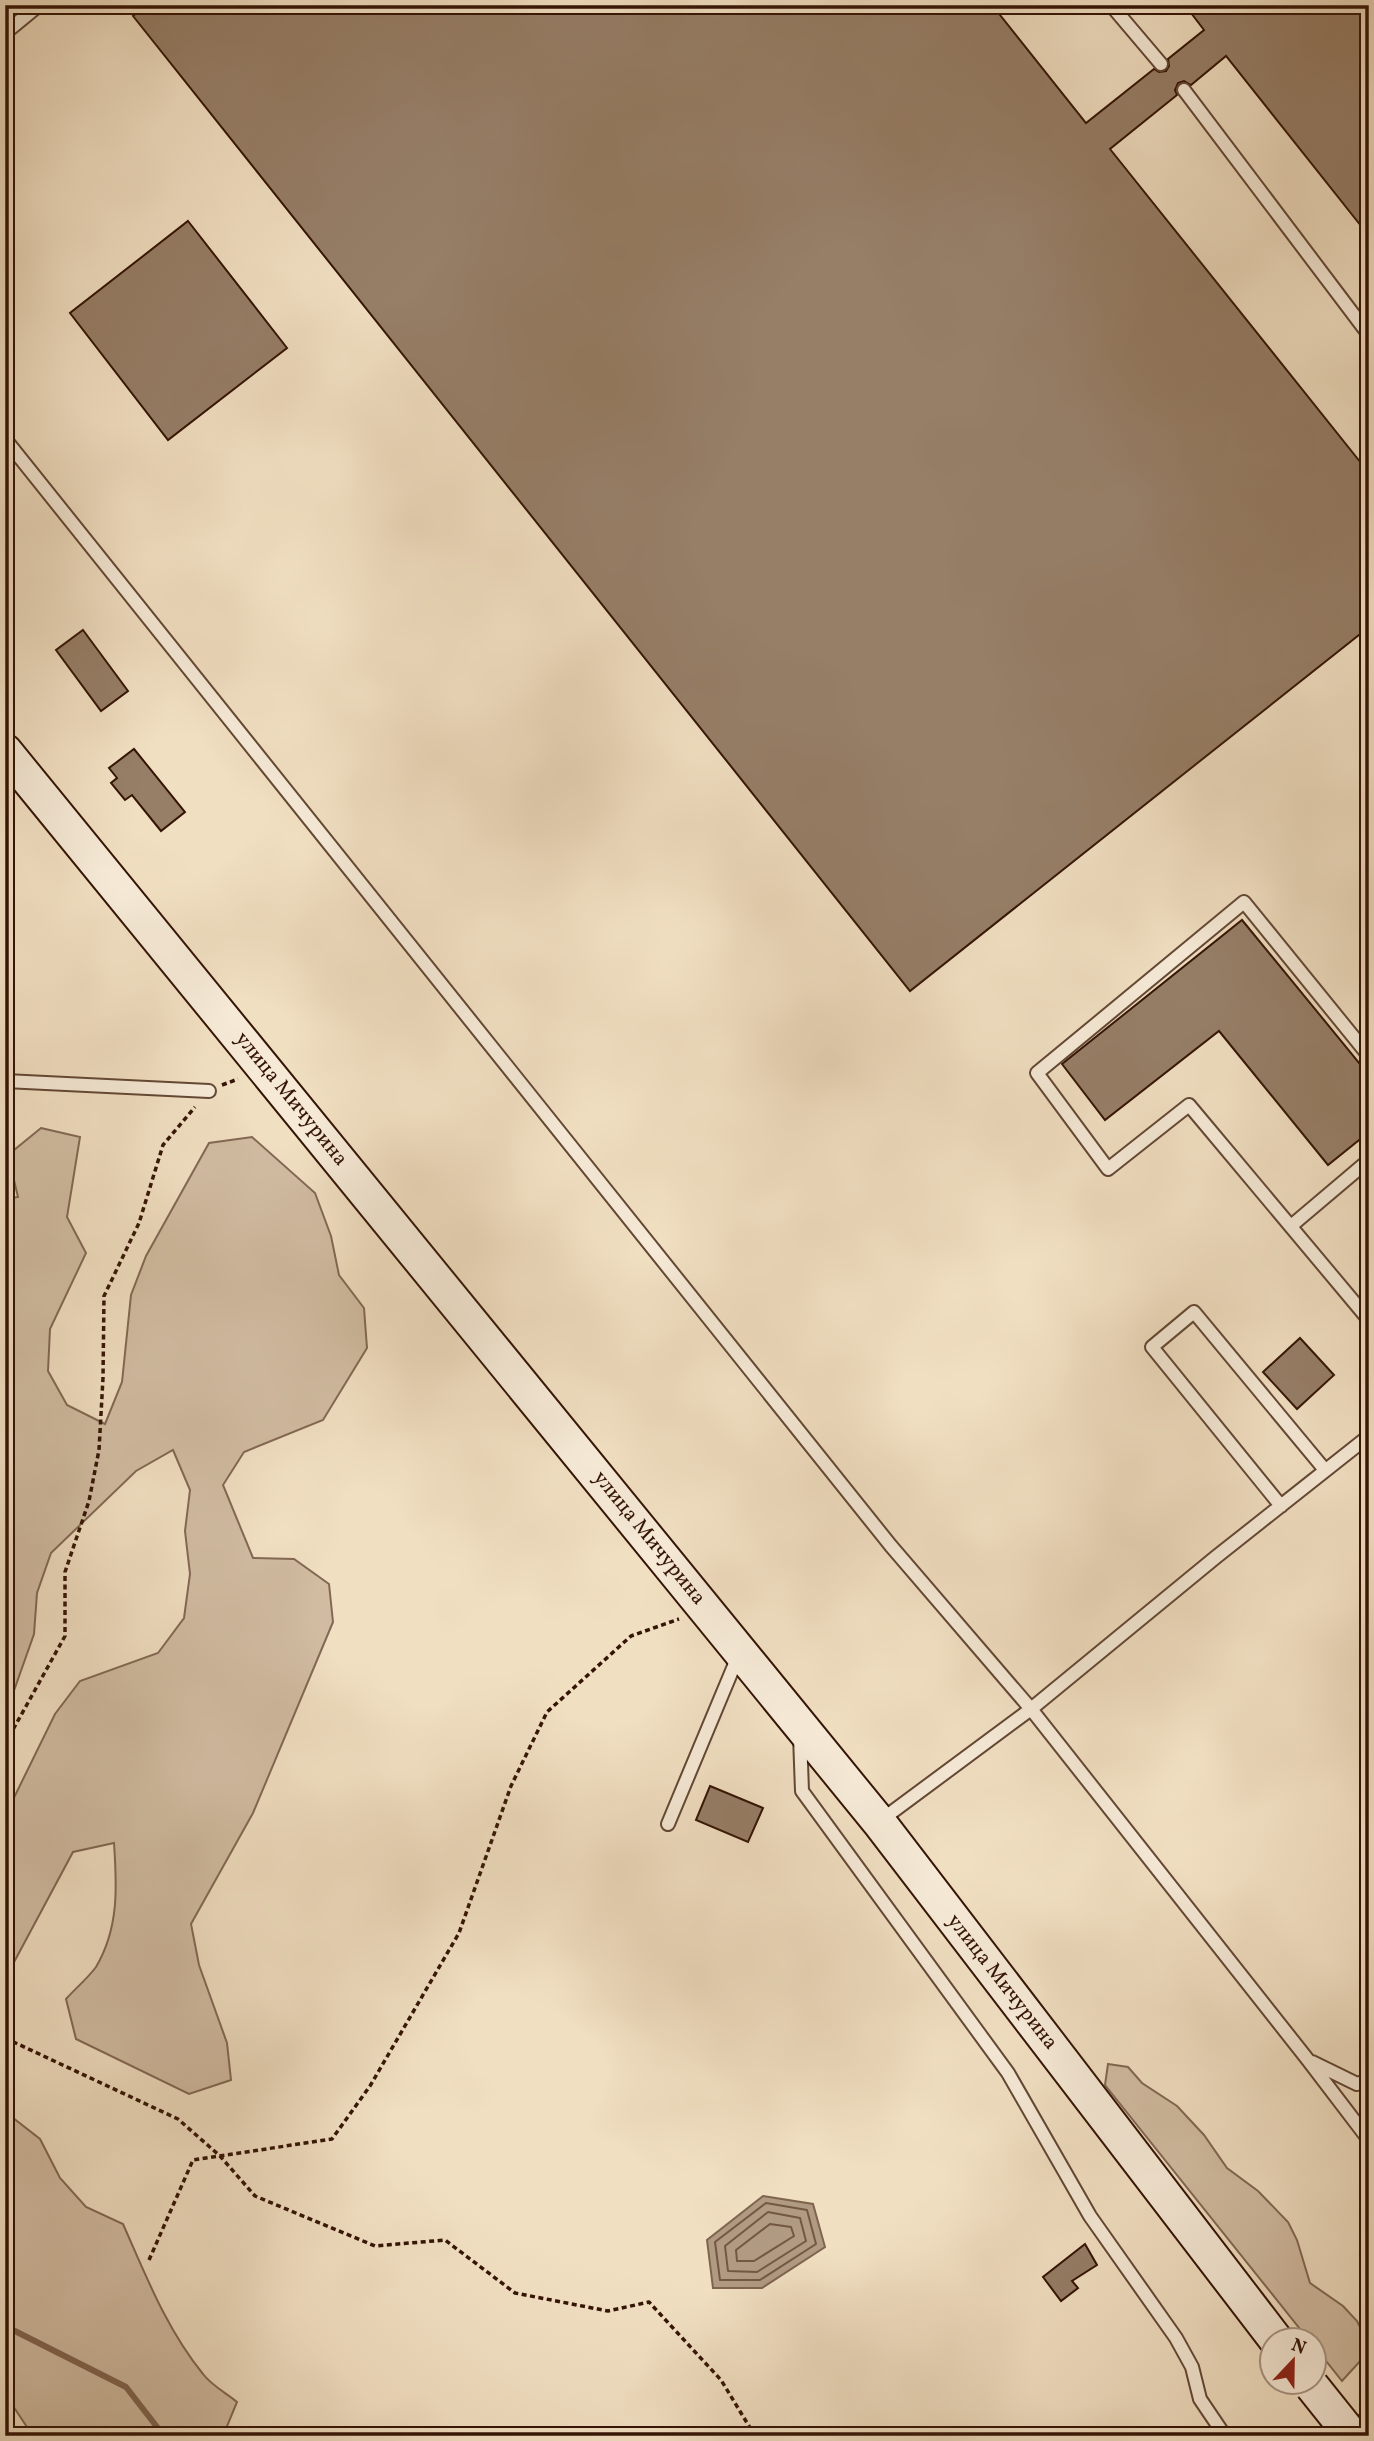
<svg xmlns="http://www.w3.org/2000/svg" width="1374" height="2441" viewBox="0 0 1374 2441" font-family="Vollkorn,serif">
<rect width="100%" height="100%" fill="#f1dfc2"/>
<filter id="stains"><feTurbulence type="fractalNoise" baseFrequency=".00286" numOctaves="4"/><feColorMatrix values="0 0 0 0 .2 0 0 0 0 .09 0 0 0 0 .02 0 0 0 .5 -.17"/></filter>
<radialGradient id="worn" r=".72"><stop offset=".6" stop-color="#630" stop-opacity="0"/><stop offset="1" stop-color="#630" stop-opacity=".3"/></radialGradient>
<!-- green -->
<path fill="#d1bca2" stroke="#826854" stroke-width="2" d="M41 1128 80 1137 67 1217 86 1253 50 1329 48 1371 67 1405 105 1424 122 1382 131 1295 146 1256 209 1143 252 1137 315 1193 331 1236 339 1275 364 1308 367 1348 323 1420 244 1452 223 1485 253 1558 294 1559 329 1584 333 1622 253 1813 191 1924 199 1965 227 2043 231 2080 189 2094 76 2039 66 1999C75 1989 88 1978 96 1967 119 1928 117 1887 114 1843L73 1852 13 1964 5 1965V1816L55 1714 80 1681 158 1653 184 1618 190 1574 185 1531 190 1490 173 1450 136 1471 51 1553 37 1593 34 1634 5 1716V1199L18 1197 8 1155Z
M1108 2064 1128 2067 1142 2083 1177 2106 1204 2135 1227 2168 1258 2191 1288 2222 1297 2240 1310 2283 1343 2306 1357 2321 1366 2339 1363 2358 1342 2381 1315 2347 1314 2340 1308 2339 1105 2085Z
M8 2114 40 2139 60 2178 86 2207 123 2224C146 2276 167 2330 203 2374 211 2385 226 2393 237 2402L223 2436H33L5 2394V2115Z"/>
<!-- water -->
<path fill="#b19a82" stroke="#7f6450" stroke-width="2" d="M763 2196 813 2204 825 2247 762 2288H713L707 2240Z"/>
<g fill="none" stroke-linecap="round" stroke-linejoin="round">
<!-- shore -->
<path stroke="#725744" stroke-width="2" d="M766 2203 807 2210 816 2244 760 2280H720L715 2242Z
M768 2212 800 2218 806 2241 757 2272 728 2271 725 2246Z
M770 2224 791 2227 794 2236 754 2261H737L736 2250Z"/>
<!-- stream -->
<path stroke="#7f6450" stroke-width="6" d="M5 2326 126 2387 164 2436"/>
</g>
<!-- building -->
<path fill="#967e67" stroke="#341405" stroke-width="2" d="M146 5H992L1086 123 1154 69 1159 72 1166 71 1169 66 1168 59 1204 30 1185 5H1369V236L1226 56 1191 85 1184 81 1178 83 1175 90 1177 95 1110 149 1369 473V627L910 991 133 16Z
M188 221 287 348 168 440 70 313Z
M83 630 128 691 101 711 56 650Z
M134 749 185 812 161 831 132 795 125 800 111 783 117 778 109 768Z
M1242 920 1369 1075V1132L1328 1165 1219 1031 1105 1120 1062 1064Z
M1300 1338 1334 1375 1297 1409 1263 1372Z
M710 1786 763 1808 748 1842 696 1820Z
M1085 2244 1097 2265 1072 2281 1078 2288 1061 2301 1043 2277Z"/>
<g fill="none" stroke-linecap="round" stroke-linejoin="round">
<defs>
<path id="lane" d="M1111 5 1161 64
M5 33 39 5
M1184 90 1369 335
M5 439 891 1546 1031 1709 1308 2060 1369 2140
M1369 1056 1244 902 1037 1073 1108 1169 1189 1105 1369 1320
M5 1081 209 1091
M1291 1226 1369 1160
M1281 1506 1152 1347 1194 1312 1325 1470
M800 1736 802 1791 1008 2073 1090 2216 1176 2338 1192 2367 1200 2399 1225 2436
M880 1821 1031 1709 1216 1557 1369 1436
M668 1824 739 1654
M1312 2062 1357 2084 1369 2080"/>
<path id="secondary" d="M5 751 879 1822 1276 2340"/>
</defs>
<!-- lane casing -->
<use href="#lane" stroke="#634734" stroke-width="16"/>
<!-- secondary casing -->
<use href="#secondary" stroke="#341405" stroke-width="37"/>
<!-- path -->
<path stroke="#341405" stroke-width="3.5" stroke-dasharray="5 3.5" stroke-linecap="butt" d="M222 1085 238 1079
M5 1744 65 1636V1572L89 1501 99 1450 103 1378 104 1296 139 1223 163 1145 195 1107
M5 2038 178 2119 220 2156 255 2196 375 2246 445 2240 515 2293 608 2311 649 2302 721 2380 755 2436
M149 2260 193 2160 332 2139 370 2086 459 1933 511 1786 547 1712 631 1636 679 1619"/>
<!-- lane -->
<use href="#lane" stroke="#f6ead7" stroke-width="12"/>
<!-- secondary -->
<use href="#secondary" stroke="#f6ead7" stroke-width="33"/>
<!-- rail -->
<path stroke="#341405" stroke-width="5" stroke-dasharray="12 12" stroke-linecap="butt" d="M1336 2436 1369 2409"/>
<defs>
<path id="secondary-bridge" d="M1312 2386 1352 2436"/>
</defs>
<!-- secondary-bridge casing -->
<use href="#secondary-bridge" stroke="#341405" stroke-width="37" stroke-linecap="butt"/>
<!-- secondary-bridge -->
<use href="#secondary-bridge" stroke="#f6ead7" stroke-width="33"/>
</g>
<g text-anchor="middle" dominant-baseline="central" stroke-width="5" stroke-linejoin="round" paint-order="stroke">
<!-- street labels -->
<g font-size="21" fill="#341405" stroke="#f6ead7">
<text transform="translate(291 1099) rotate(51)">улица Мичурина</text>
<text transform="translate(649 1538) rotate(51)">улица Мичурина</text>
<text transform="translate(1002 1982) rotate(52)">улица Мичурина</text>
</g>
</g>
<!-- margin -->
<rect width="1374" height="2441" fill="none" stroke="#f1dfc2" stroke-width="28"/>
<rect x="7" y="7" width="1360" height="2427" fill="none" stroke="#341405" stroke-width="3.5"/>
<rect x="14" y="14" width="1346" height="2413" fill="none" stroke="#341405" stroke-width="2"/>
<!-- north arrow -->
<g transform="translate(1293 2361) rotate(22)"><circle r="33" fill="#f6ead7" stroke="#a89483" stroke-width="2"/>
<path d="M0-5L12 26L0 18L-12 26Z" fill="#8f2418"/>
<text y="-10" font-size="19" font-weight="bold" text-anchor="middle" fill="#341405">N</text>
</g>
<rect width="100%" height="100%" filter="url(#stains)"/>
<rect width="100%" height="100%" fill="url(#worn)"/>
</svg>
